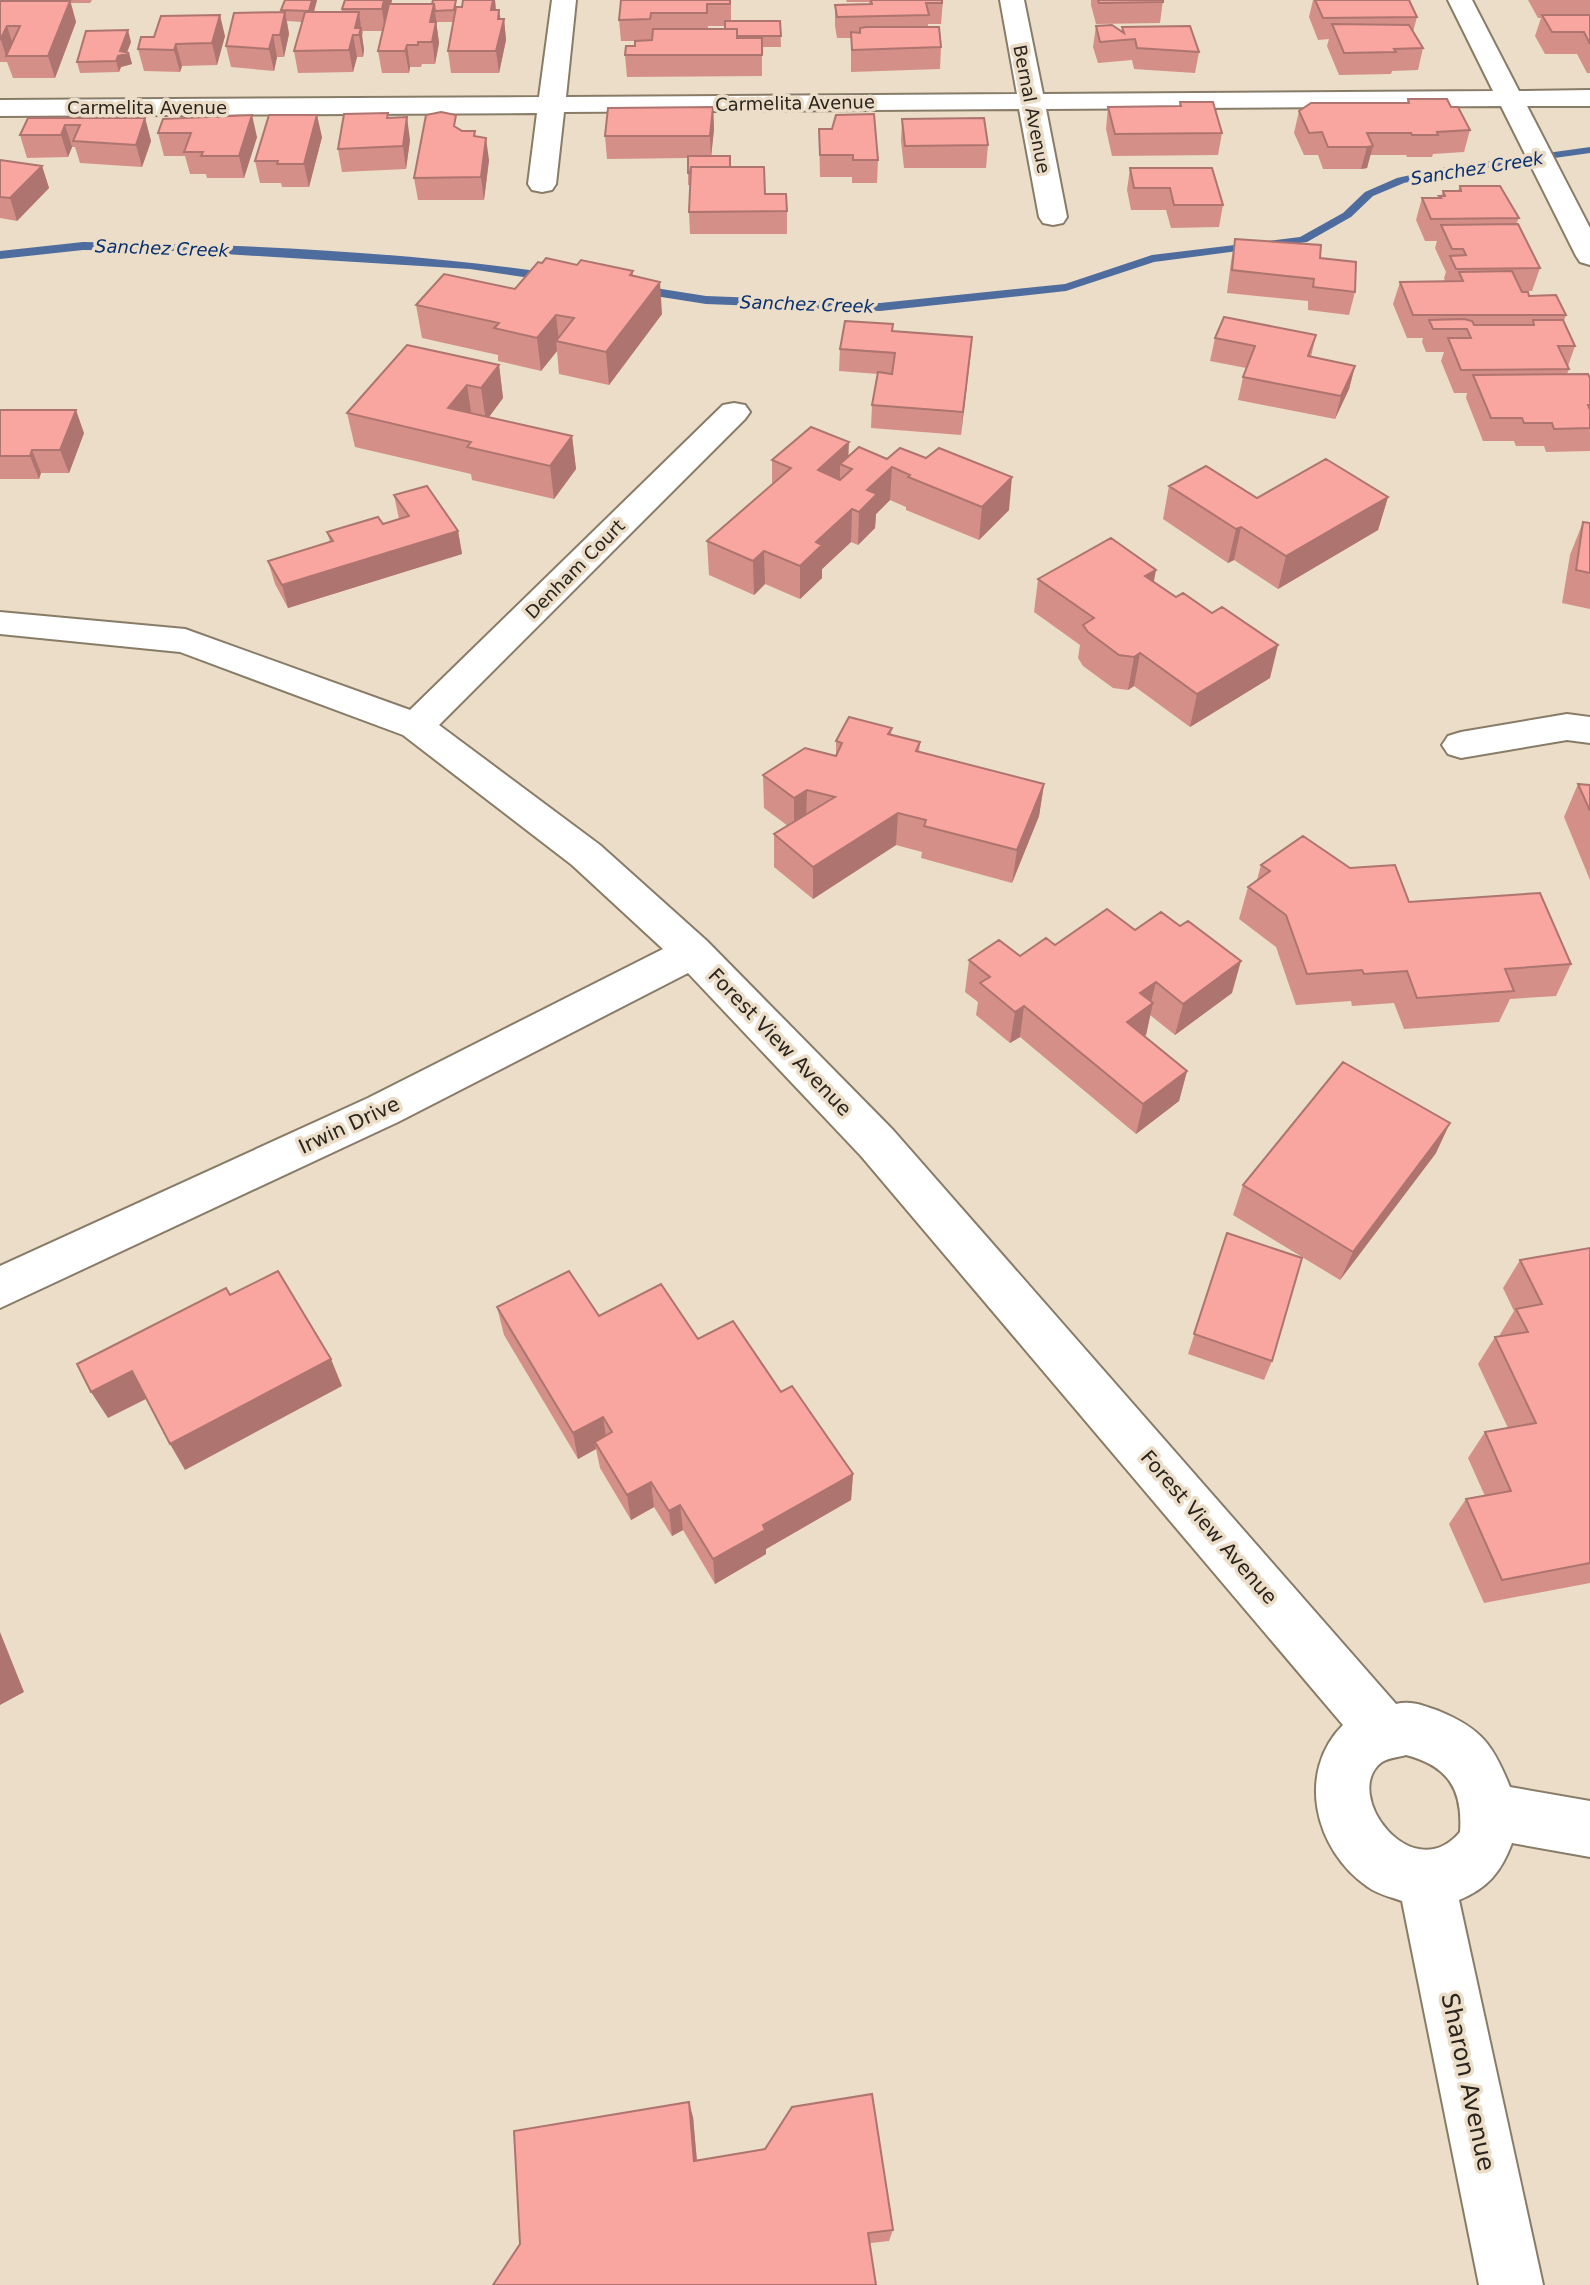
<svg xmlns="http://www.w3.org/2000/svg" width="1590" height="2285" viewBox="0 0 1590 2285" font-family="'DejaVu Sans',sans-serif">
<rect width="100%" height="100%" fill="#ebddc7"/>
<g fill="none" stroke-linecap="round" stroke-linejoin="round">
<!-- stream -->
<path fill="#4f6c9e" fill-rule="evenodd" d="M1590 147V153L1442 174 1404 183 1373 196 1351 217 1307 242 1154 262 1066 291 880 311 706 304 636 293 630 289 636 285 706 296 880 303 1065 284 1152 255 1300 237 1343 213 1365 192 1397 178 1442 168Z
M83 242C239 244 397 251 551 273L557 277 551 281 470 269 176 251 83 250 0 259V251Z"/>
<defs>
<path id="minor" d="M552 0H576L566 97 1017 94 1000 0H1024L1043 94 1493 91 1448 0H1472L1519 91 1590 90V106H1527L1590 228V265L1580 262 1576 256 1501 106 1046 109 1067 217 1063 223 1053 225 1043 223 1039 217 1019 109 564 112 556 184 552 190 542 192 532 190 528 184 537 113 0 116V100L539 97Z
M734 403 745 405 750 412 745 419 439 725 600 845 707 941 893 1130 1396 1704C1411 1700 1425 1706 1439 1711 1482 1729 1493 1745 1510 1787L1590 1801V1857L1512 1843C1501 1872 1488 1888 1459 1900L1543 2285H1479L1402 1901C1391 1897 1377 1894 1368 1887 1314 1850 1296 1772 1343 1725L861 1156 688 973 398 1122 0 1308V1266L368 1098 663 949 572 865 403 735 180 652 0 634V612L185 629 410 710 723 405ZM1406 1755C1448 1766 1463 1789 1460 1832 1412 1889 1340 1793 1382 1762 1388 1758 1399 1757 1406 1755Z
M1567 714 1590 717V743L1567 740 1461 758 1448 754 1442 745 1448 736 1461 732Z"/>
</defs>
<!-- minor casing -->
<use href="#minor" stroke="#887c68" stroke-width="4"/>
<!-- minor -->
<use href="#minor" fill="#fff" fill-rule="evenodd"/>
</g>
<!-- wall -->
<path fill="#d58f89" fill-rule="evenodd" d="M34 0H92L90 3H71L76 22 55 78H13L7 62H0V1H34Z
M317 0 314 12H342V9L392 0 391 4 462 7 463 0H495L496 10H499L500 19H504L506 40 499 73H451L448 51 453 22H436L439 43 435 64H422L421 67H410L409 73H382L378 51 383 31H363L362 37 364 50 363 57H357L353 72 298 73 294 51 302 22 287 21 289 34 284 57H277L274 71 231 67 226 46 281 12V10Z
M621 0H731V21H780L781 47H762V76L627 77 625 55 635 46V41H621L619 20ZM708 26H725V29H708Z
M846 0H943L941 24H928V27L941 47 940 69 851 72V38H837L835 26V5L869 4V2H847Z
M1091 0H1163L1160 23 1096 24 1091 5Z
M1313 0H1409L1417 17 1413 32 1423 48 1418 70 1392 71 1391 74 1339 75 1327 46 1329 39 1318 40 1309 17Z
M1528 0H1590V73H1587L1577 54H1545L1535 36 1541 18H1538Z
M1096 26 1122 31V27L1199 52 1195 73 1134 69 1132 60 1098 63 1093 47Z
M225 36 217 65 182 66 180 72 144 71 138 49Z
M131 42 127 53H129L132 64 121 67 119 72 80 73 77 62Z
M1408 99 1451 107 1470 130 1464 152 1433 154 1432 157H1407L1406 155H1370L1367 168 1361 169H1323L1318 155H1304L1294 133 1299 111 1407 103Z
M1180 102 1222 133 1218 155 1112 156 1106 129 1108 107 1179 106Z
M713 107 714 129 711 156 730 167 787 211V234H690L689 212 690 185H688V158L607 159 605 136Z
M28 118H145L151 141 142 167 80 163 75 147H72L68 157 27 158 20 135Z
M388 118 410 140 406 169 342 172 338 149Z
M163 119 257 137 244 178H207L206 174H190L185 156H164L158 133Z
M902 119 988 145 986 168H904L901 141Z
M458 128 476 136 489 160 484 200H418L414 178Z
M819 129H832L878 160 877 183H852V177H820Z
M322 137 309 187H282L281 183H260L255 161Z
M0 160 42 166 49 188 17 221 0 218Z
M1130 168 1223 205 1219 227 1171 228 1166 210H1131L1127 190Z
M1460 186 1519 218 1516 224 1540 268 1532 291H1521L1566 315 1564 321 1575 346 1568 366 1569 369 1567 374 1590 378V451L1546 452 1544 446H1516L1514 441H1483L1466 398 1467 393H1454L1441 361 1444 352H1426L1422 342 1423 338H1407L1393 304 1400 282 1445 281 1444 278 1446 272 1435 248 1437 241H1425L1416 220 1422 198H1439V196H1441L1443 191H1458Z
M1235 239 1320 258 1355 292 1349 315 1308 310V301L1227 293 1231 262Z
M542 263 577 265 633 271V276L662 314 609 385 559 374 557 351 541 371 498 361V355L422 338 416 305 515 289Z
M893 331 972 337 961 435 871 428 872 405 878 374 839 371 840 349Z
M1316 335 1311 357 1355 366 1349 389 1335 419 1238 400 1243 377 1246 368 1210 361 1215 338Z
M499 365 503 398 489 417 572 436 576 469 554 499 472 480 471 474 355 447 347 413Z
M0 410 84 433 69 473H41L39 479H0Z
M859 447 1009 510 979 540 906 510V507L890 500 876 514 875 528 858 545 851 542 822 569V578L800 599 765 584 754 595 709 575 707 541 772 484V460L848 457Z
M1169 486 1257 498 1388 497 1378 530 1278 589 1234 560 1228 563 1163 519Z
M394 495 458 531 462 554 288 608 275 584 268 561 330 542 327 532 383 524 399 519Z
M1583 522 1590 523V609L1562 603 1570 555Z
M1038 579 1154 582 1270 678 1190 727 1134 686 1128 690 1113 688 1083 666 1078 658 1080 645 1034 612Z
M892 728 891 735 920 742 919 752 1044 784 1039 816 1012 883 921 858 922 852 896 845 813 899 774 867V834L788 826 764 808 763 775 836 756V741Z
M1578 784 1590 785V880L1564 817Z
M1261 865 1350 868 1409 902 1571 964 1556 996 1510 999 1499 1022 1404 1029 1394 1003 1352 1006 1351 1001 1296 1005 1276 947 1239 919 1248 887 1257 880Z
M1135 930 1232 993 1175 1035 1150 1015 1146 1035 1144 1036 1187 1071 1179 1101 1136 1134 1020 1037 1010 1043 976 1015 978 1002 965 992 969 960 1020 956 1055 945Z
M1436 1153 1340 1280 1233 1215 1243 1185Z
M1227 1233 1272 1361 1264 1380 1188 1354Z
M1590 1248V1583L1484 1603 1449 1524 1466 1499 1485 1496 1468 1458 1485 1432 1508 1428 1478 1364 1495 1337 1499 1336 1514 1311 1503 1288 1520 1260Z
M497 1307 599 1316 698 1339 781 1392 853 1474 851 1500 766 1549V1554L715 1584 683 1530 672 1536 654 1507 631 1520 600 1468 596 1449 578 1459 504 1335Z
M693 2117 697 2161 893 2230 889 2241 493 2285Z"/>
<!-- shaded-wall -->
<path fill="#ae746f" d="M312 0H317L311 22 309 11Z
M384 0H392L385 31 382 9Z
M493 0H495L496 14 491 10Z
M70 1 76 22 55 78 48 56Z
M434 4 439 43 435 64 430 22Z
M499 10 502 28 504 19 506 40 499 73 496 51Z
M285 12 289 34 284 57 280 35Z
M359 12 364 50 363 57 359 35 355 28Z
M220 15 225 36 217 65 212 43Z
M7 26 14 48 6 56 1 40Z
M128 30 131 42 126 54 129 53 132 64 121 67 119 72 116 61Z
M273 35 277 57 274 71 269 49Z
M353 35 357 57 353 72 349 50Z
M176 44 182 66 180 72 174 50Z
M407 45 410 67 409 73 405 51Z
M713 107 714 129 711 158 710 136Z
M252 115 257 137 244 178 239 156Z
M317 115 322 137 309 187 304 164Z
M407 117 410 140 406 169 403 146Z
M145 118 151 141 142 167 136 145Z
M65 125 72 147 68 157 61 135Z
M486 138 489 160 484 200 481 177Z
M1373 146 1367 168 1361 169 1367 147Z
M42 166 49 188 17 221 10 198Z
M660 282 662 314 609 385 606 352Z
M556 315 559 342 556 341 557 351 541 371 537 338Z
M972 337 970 359 961 435 963 412Z
M499 365 503 398 486 421 481 388Z
M1355 366 1349 389 1335 419 1341 396Z
M467 385 472 418 448 408Z
M76 410 84 433 69 473 60 450Z
M572 436 576 469 554 499 550 466Z
M849 442 848 468 840 464V483L818 470Z
M32 450 41 473 39 479 30 456Z
M892 467 890 500 876 514 875 528 858 545 859 512 867 490Z
M1012 477 1009 510 979 540 982 507Z
M1388 497 1378 530 1278 589 1286 556Z
M852 509 851 542 822 569V578L800 599V566L816 542Z
M1241 527 1234 560 1228 563 1236 529Z
M458 531 462 554 288 608 282 585Z
M764 551 765 584 754 595 753 561Z
M1156 570 1150 603 1145 576Z
M1278 645 1270 678 1190 727 1197 694Z
M1140 653 1134 686 1128 690 1134 657Z
M1044 784 1039 816 1012 883 1017 850Z
M807 790 806 822 794 831V798Z
M898 813 896 845 813 899V867Z
M1241 961 1232 993 1175 1035 1183 1004Z
M1156 982 1150 1006 1153 1003 1146 1035 1120 1053 1127 1022 1140 993Z
M1024 1006 1020 1037 1010 1043 1015 1012Z
M1187 1071 1179 1101 1136 1134 1143 1104Z
M1450 1123 1436 1153 1340 1280 1353 1252Z
M331 1359 342 1386 185 1470 170 1444Z
M132 1371 148 1398 108 1418 91 1392Z
M603 1417 607 1443 595 1442 596 1449 578 1459 573 1433Z
M853 1474 851 1500 766 1549V1554L715 1584 713 1559 763 1525Z
M651 1482 654 1507 631 1520 627 1495Z
M680 1505 683 1530 672 1536 669 1511Z
M0 1632 24 1692 0 1705Z
M689 2102 693 2117 698 2174 694 2161Z"/>
<!-- building -->
<path fill="#f8a69f" stroke="#ae746f" stroke-width="2" d="M285 0H312L309 11 281 10Z
M345 0H384L382 9H342Z
M433 0H456L454 10 435 11 434 4H432Z
M463 0H493L491 10H499L498 19H504L496 51H448L456 7H462Z
M621 0H730V4H707V13H651L650 19 619 20Z
M871 0H942V3H926L929 15 837 17 835 5 872 4Z
M1098 0H1163V2L1099 3Z
M1315 0H1409L1417 17 1323 18Z
M0 1H70L48 56H6L20 26H7L0 40Z
M389 4H434L430 22H436L432 42H418V45H407L405 51H378Z
M285 12 280 35H273L269 49 226 46 234 13Z
M305 12H359L355 28H361L359 35H353L349 50 294 51Z
M220 15 212 43 176 44 174 50 138 49 141 37H154L161 16Z
M1542 15H1590V44L1584 32H1552Z
M725 21H780L781 36H737V29H725Z
M1332 24 1409 25 1423 48 1394 49 1396 52 1344 53Z
M1112 25 1124 33 1122 27 1190 26 1199 52 1137 48 1135 39 1100 42 1096 26Z
M866 27H939L941 47 852 50 851 32 860 33V28Z
M653 29H737V38H762V55H625L626 46H635V41L652 40Z
M128 30 120 51 129 53 118 56 116 61 77 62 86 31Z
M1408 99H1447L1451 107H1458L1470 130 1437 132 1438 135H1412L1411 133H1367L1373 146 1367 147H1328L1322 132 1309 133 1299 111 1311 103H1409Z
M1180 102H1213L1222 133 1115 134 1108 107 1181 106Z
M713 107 710 136H605L608 108Z
M441 112 456 115 454 126 462 131H475L474 136 486 138 481 177 414 178 426 115Z
M388 113 387 118 407 117 403 146 338 149 344 114Z
M874 114 878 160H853V155H820L819 129H832L836 115Z
M252 115 239 156H201L203 152H184L191 133H158L163 119Z
M269 115H317L304 164H277L278 161H255Z
M28 118H145L136 145 73 141 80 125H65L61 135H20Z
M984 118 988 145 905 146 902 119Z
M688 156H730V167H691L690 173H688Z
M0 160 42 166 10 198 0 197Z
M691 167H764L765 194H786L787 211 689 212Z
M1130 168H1212L1223 205H1174L1170 188H1134Z
M1460 186H1500L1519 218 1431 219 1422 198H1441L1439 196H1445L1443 191H1461Z
M1518 224 1540 268 1456 269 1450 256 1466 255 1463 249H1452L1441 225Z
M1235 239 1321 245 1320 258 1356 262 1355 292 1313 287 1314 279 1232 270Z
M546 258 577 265 581 260 633 271 630 275 660 282 606 352 556 341 574 318 556 315 537 338 494 328 499 323 416 305 444 274 515 289 538 262 542 263Z
M1512 271 1522 292H1528L1529 296 1556 295 1566 315H1413L1400 282 1463 281 1459 272Z
M1224 317 1316 335 1308 356 1355 366 1341 396 1243 377 1255 346 1215 338Z
M1464 319 1472 321 1474 325H1534L1533 320H1563L1575 346H1558L1569 369 1461 370 1448 338H1471L1467 329H1433L1429 320Z
M845 321 893 324 892 331 972 337 963 412 872 405 878 372 892 374 895 353 840 349Z
M407 345 499 365 481 388 467 385 448 408 572 436 550 466 467 447 471 442 347 413Z
M1588 374 1590 378V405H1588L1590 410V428L1554 429 1552 423H1524L1522 418H1491L1473 375Z
M0 410H76L60 450H32L30 456H0Z
M811 427 849 442 818 470 840 480 852 469 840 464 859 447 887 459 900 448 926 458 939 448 1012 477 982 507 908 477 910 475 892 467 867 490 877 494 859 512 852 509 816 542 822 545 800 566 764 551 753 561 707 541 791 468 772 460Z
M1326 459 1388 497 1286 556 1241 527 1236 529 1169 486 1206 466 1257 498Z
M427 486 458 531 282 585 268 561 333 541 327 532 378 517 383 524 409 516 394 495Z
M1583 522 1590 523V573L1576 570Z
M1111 538 1156 570 1145 576 1176 597 1183 593 1212 613 1222 607 1278 645 1197 694 1140 653 1134 657 1119 655 1088 632 1083 625 1094 618 1038 579Z
M849 717 892 728 888 734 920 742 916 751 1044 784 1017 850 924 826 926 820 898 813 813 867 774 834 835 797 807 790 794 798 763 775 805 748 836 756 842 743 836 741Z
M1578 784 1590 785V811Z
M1303 836 1350 868 1395 865 1409 902 1540 893 1571 964 1505 969 1514 991 1417 998 1407 971 1364 974 1362 970 1307 974 1286 915 1248 887 1270 871 1261 865Z
M1107 909 1135 930 1161 912 1180 926 1188 921 1241 961 1183 1004 1156 982 1140 993 1153 1003 1127 1022 1187 1071 1143 1104 1024 1006 1015 1012 980 983 990 977 969 960 999 940 1020 956 1046 938 1055 945Z
M1343 1062 1450 1123 1353 1252 1243 1185Z
M1227 1233 1302 1258 1272 1361 1194 1334Z
M1590 1248V1563L1502 1580 1466 1499 1511 1491 1485 1432 1536 1423 1495 1337 1528 1332 1516 1309 1542 1304 1520 1260Z
M278 1271 331 1359 170 1444 132 1371 91 1392 77 1364 226 1288 230 1295Z
M569 1271 599 1316 661 1284 698 1339 733 1321 781 1392 792 1386 853 1474 763 1525 765 1530 713 1559 680 1505 669 1511 651 1482 627 1495 595 1442 612 1432 603 1417 573 1433 497 1307Z
M872 2094 893 2230 868 2233 876 2285H493L520 2244 514 2131 689 2102 694 2161 765 2149 792 2107Z"/>
<g text-anchor="middle" dominant-baseline="central" stroke-width="7" stroke-linejoin="round" paint-order="stroke">
<!-- far-street labels -->
<g font-size="18" fill="#2a241c" stroke="#ebddc7">
<text transform="translate(795 103) rotate(-1)">Carmelita Avenue</text>
<text x="147" y="107">Carmelita Avenue</text>
<text transform="translate(1032 109) rotate(79)">Bernal Avenue</text>
<text transform="translate(575 569) rotate(-45)">Denham Court</text>
</g>
<!-- far-water labels -->
<g font-size="18" font-style="italic" fill="#062f71" stroke="#ebddc7">
<text transform="translate(1477 168) rotate(-9)">Sanchez Creek</text>
<text transform="translate(162 248) rotate(2)">Sanchez Creek</text>
<text transform="translate(807 304) rotate(2)">Sanchez Creek</text>
</g>
<!-- street labels -->
<g font-size="20" fill="#2a241c" stroke="#ebddc7">
<text transform="translate(780 1042) rotate(46)">Forest View Avenue</text>
<text transform="translate(349 1125) rotate(-25)">Irwin Drive</text>
<text transform="translate(1209 1527) rotate(49)">Forest View Avenue</text>
</g>
<!-- near-street labels -->
<g font-size="24" fill="#2a241c" stroke="#ebddc7">
<text transform="translate(1468 2082) rotate(78)">Sharon Avenue</text>
</g>
</g>
</svg>
